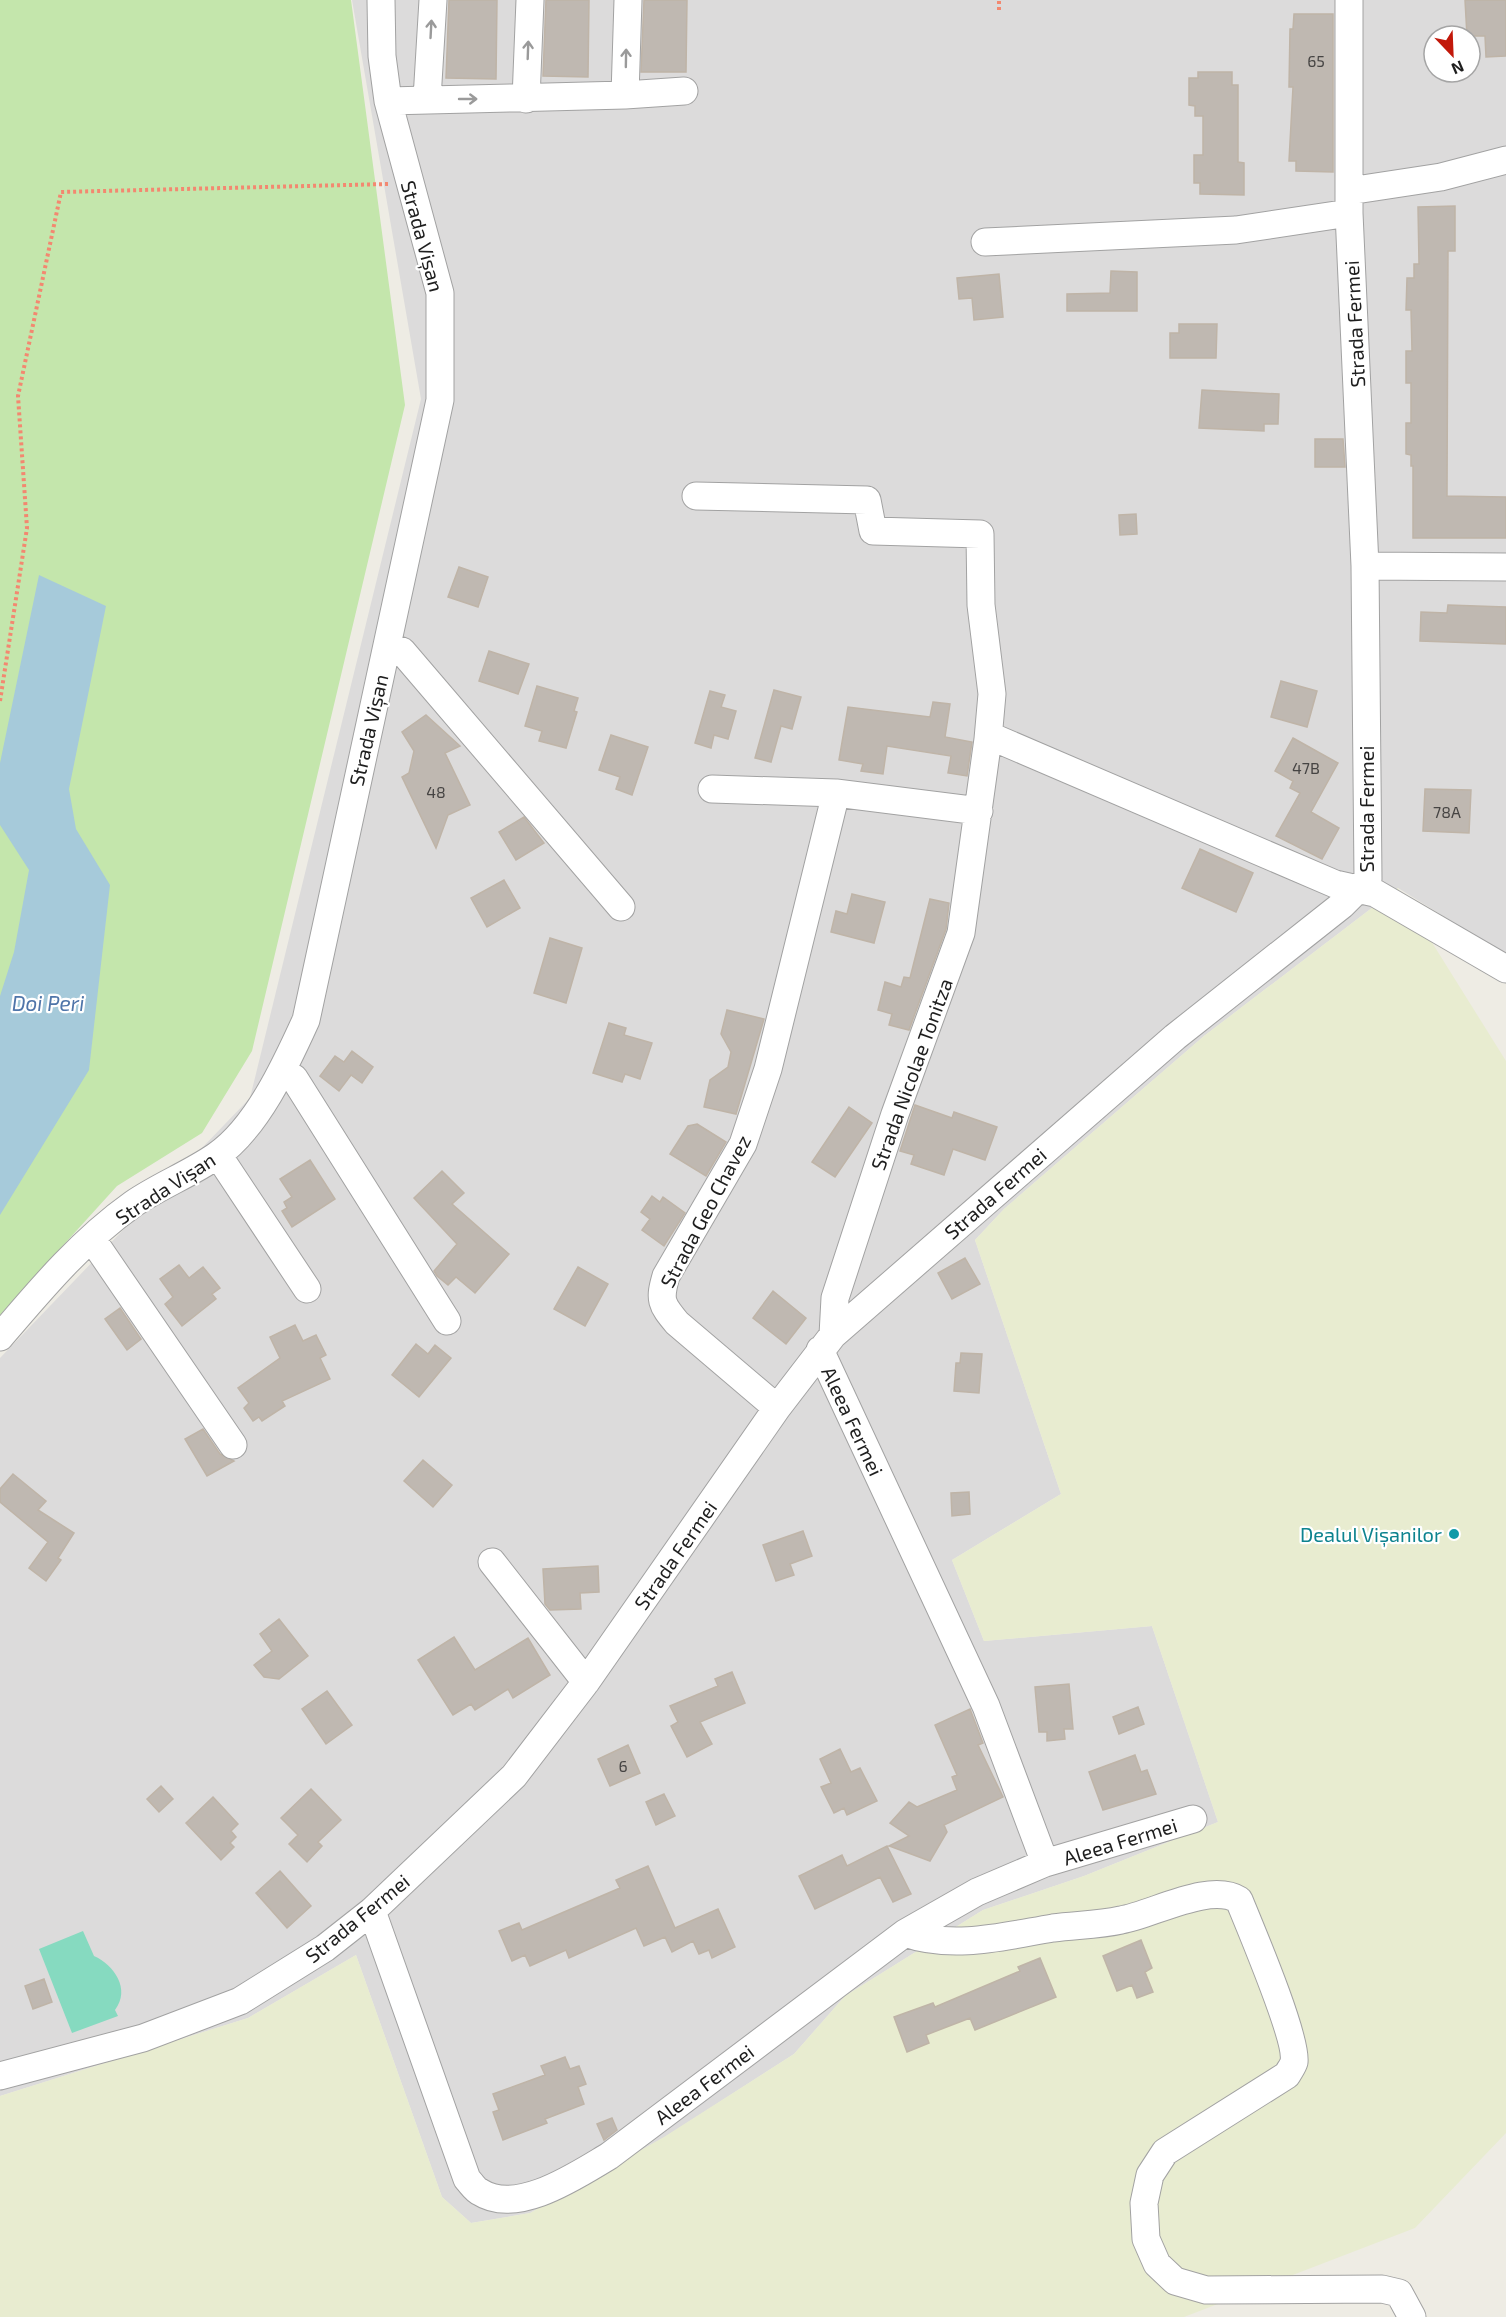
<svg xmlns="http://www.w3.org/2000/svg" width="1506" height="2317" viewBox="0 0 1506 2317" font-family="'Exo 2',sans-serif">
<rect width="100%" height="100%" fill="#eeece4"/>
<!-- residential -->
<path fill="#dcdbdb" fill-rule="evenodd" d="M352 0H1506V955L1398 888 1204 1036 1004 1209 975 1240 1061 1494 952 1560 984 1641 1152 1626 1218 1822 1084 1876 983 1910 845 1996 794 2054 665 2137 530 2213 471 2223 442 2197 356 1955 248 2018 0 2096V1358L250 1098 421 399ZM1434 36H1470V72H1434Z"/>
<!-- farmland -->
<path fill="#e8ecd0" d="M1398 888 1506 1061V2133L1415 2228 1184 2317H0V2096L248 2018 356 1955 442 2197 471 2223 530 2213 664 2137 794 2054 845 1996 983 1910 1084 1876 1218 1822 1152 1626 984 1641 952 1560 1061 1494 975 1240 1004 1209 1204 1036Z"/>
<!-- grass -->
<path fill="#c4e6ac" d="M0 0H351L405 405 252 1051 202 1133 117 1186 0 1315Z"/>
<!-- pitch -->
<path fill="#86dac0" d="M83 1931 94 1956C114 1965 131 1989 115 2010L118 2016 72 2033 39 1949Z"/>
<!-- water -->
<path fill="#a6cada" d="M39 575 106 606 69 789 76 829 110 885 89 1070 0 1215V996L14 952 29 870 0 825V763Z"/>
<!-- building -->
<path fill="#bfb8b1" stroke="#bfb4a7" stroke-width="1.5" d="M449 0H497L496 79 446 78Z
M546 0H589L588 77 543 76Z
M644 0H687L686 72H641Z
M1465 0H1506V56L1486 57 1485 36H1467Z
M1294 14H1333V172L1296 171V161H1289L1293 87H1289L1290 29H1293Z
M1198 72H1232V85H1238V162L1244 163V195L1200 194V183H1194V155H1203V116H1195V106L1189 105V78H1198Z
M1455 206V251H1448L1447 496 1506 497V538H1413V466H1411V455L1406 454V423H1411V383H1406V351H1412L1411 310H1406L1407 278H1414V264H1419L1418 207Z
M1111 271 1137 272V311H1067V294L1110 293Z
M999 274 1003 317 974 320 972 298 959 299 957 278Z
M1179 324H1217L1216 358H1170V333H1179Z
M1202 390 1279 394 1278 424H1264V431L1199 428Z
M1315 439H1343L1345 467H1315Z
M1136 514 1137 534 1120 535 1119 515Z
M459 567 488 577 478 607 448 597Z
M1448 605 1506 607V644L1420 641 1421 612 1447 613Z
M489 651 529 664 518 694 479 681Z
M1281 681 1317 691 1307 727 1271 717Z
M537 686 578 698 574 711 577 712 566 748 539 741 542 731 525 726Z
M774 690 801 697 792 729 781 726 771 762 755 758Z
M710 691 725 695 721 707 736 711 728 739 714 735 711 748 695 743Z
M933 702 950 704 945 737 972 742 967 776 948 773 951 756 887 746 883 774 861 771 863 764 839 760 848 707 930 717Z
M426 715 460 746 445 753 470 805 448 815 436 848 402 777 409 773 414 751 402 732Z
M611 735 648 747 632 795 616 789 620 777 599 770Z
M1293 738 1338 763 1311 812 1339 828 1322 859 1276 836 1300 793 1290 788 1293 781 1275 771Z
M1425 789 1471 790 1469 833 1423 831Z
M524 817 544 843 516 860 499 832Z
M1200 849 1253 873 1236 912 1182 888Z
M504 880 520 908 487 927 471 898Z
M852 894 885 902 874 943 831 932 836 911 847 914Z
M930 899 949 903 946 929 909 1030 889 1025 892 1014 878 1010 885 982 901 987 904 977 910 978Z
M550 938 582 948 566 1003 534 993Z
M727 1010 764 1019 736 1114 704 1107 710 1080 728 1067 731 1052 721 1034Z
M609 1023 626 1028 624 1035 652 1043 640 1079 625 1074 622 1082 593 1073Z
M352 1051 373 1067 362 1083 351 1075 339 1091 320 1076 335 1056 344 1062Z
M915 1105 952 1118 954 1112 997 1127 985 1160 953 1149 944 1175 911 1164 914 1155 900 1151Z
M849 1107 872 1123 835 1177 812 1162Z
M697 1124 726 1142 706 1176 670 1154 688 1126Z
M310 1160 335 1199 292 1227 282 1211 287 1208 284 1202 292 1197 280 1179Z
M442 1171 464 1193 452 1204 509 1254 475 1293 456 1277 448 1285 437 1276 434 1271 457 1244 414 1198Z
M652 1196 660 1202 663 1197 685 1213 664 1246 642 1230 650 1219 641 1212Z
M965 1258 980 1284 952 1299 938 1273Z
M179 1265 189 1278 203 1267 220 1288 212 1294 216 1299 182 1326 165 1304 173 1297 160 1279Z
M578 1267 608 1284 585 1326 554 1309Z
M773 1291 806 1318 786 1344 753 1318Z
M120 1308 141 1339 127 1350 105 1319Z
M295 1325 303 1341 316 1335 326 1355 320 1358 330 1379 282 1401 285 1406 262 1421 259 1417 253 1421 244 1408 249 1403 238 1388 280 1358 270 1337Z
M416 1344 428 1354 435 1345 451 1358 419 1397 392 1375Z
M961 1353 982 1354 979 1393 954 1391 956 1363H960Z
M203 1429 220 1454 234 1461 207 1476 185 1439Z
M423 1460 452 1485 433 1507 404 1481Z
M13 1474 46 1501 38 1510 74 1533 58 1558 61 1560 46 1581 29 1568 48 1542 0 1502V1489Z
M969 1492 970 1514 952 1516 951 1493Z
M803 1531 812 1556 790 1564 794 1575 776 1581 763 1545Z
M598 1566 599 1592 580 1593 581 1609 550 1610 545 1604 543 1569Z
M279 1619 308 1656 279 1679 264 1677 254 1665 272 1651 260 1634Z
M454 1637 475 1670 528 1638 550 1675 513 1698 508 1689 475 1710 471 1704 453 1715 418 1660Z
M732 1672 745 1703 700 1722 712 1744 687 1757 671 1726 678 1722 670 1706 718 1686 715 1679Z
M1069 1684 1073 1729H1064L1065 1739 1047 1741V1732H1039L1035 1687Z
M327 1691 352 1725 326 1744 302 1709Z
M1138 1707 1144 1724 1119 1734 1113 1717Z
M970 1709 983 1743 978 1745 1003 1797 944 1825 947 1832 930 1861 889 1846 909 1836 890 1823 909 1802 917 1807 957 1790 952 1777 957 1775 935 1725Z
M628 1745 640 1773 610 1786 598 1759Z
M840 1749 851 1772 860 1768 877 1801 847 1815 844 1808 834 1813 821 1787 831 1783 820 1759Z
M1135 1755 1141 1772 1147 1770 1156 1794 1103 1810 1089 1772Z
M161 1786 173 1799 159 1812 147 1799Z
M311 1789 341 1820 318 1842 322 1846 307 1862 289 1844 298 1835 281 1818Z
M664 1794 675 1816 656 1825 646 1802Z
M213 1797 238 1824 231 1831 236 1837 230 1843 234 1847 221 1860 186 1823Z
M887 1846 911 1894 893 1902 880 1877 815 1909 799 1876 842 1855 847 1866Z
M648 1866 675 1928 718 1909 735 1947 712 1958 709 1950 699 1954 693 1941 672 1952 665 1937 644 1946 636 1928 569 1958 566 1950 530 1966 525 1955 512 1961 499 1931 519 1923 522 1930 620 1888 616 1880Z
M280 1871 311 1906 287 1928 256 1893Z
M1141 1940 1152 1968 1145 1972 1153 1992 1137 1998 1132 1985 1117 1991 1103 1956Z
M1040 1958 1056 1997 975 2030 970 2018 926 2035 929 2043 907 2052 894 2017 933 2003 935 2007 1020 1971 1018 1967Z
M44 1979 52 2002 33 2009 25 1986Z
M565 2057 570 2069 579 2066 586 2084 578 2087 584 2104 545 2119 547 2123 503 2140 493 2112 499 2110 493 2094 545 2075 541 2066Z
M612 2118 617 2130 604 2140 597 2124Z"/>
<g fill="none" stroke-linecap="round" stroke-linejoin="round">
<defs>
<path id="minor" d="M625 95 684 91
M427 99 433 0
M526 99 530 0
M388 101 625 95 628 0
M1349 191 1441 177 1506 160
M985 242 1236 230 1349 213
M696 496 867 500 873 531 980 534 981 605 992 694 988 739
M1365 566 1506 567
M387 647 402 651 621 907
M712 789 836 793 979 811
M282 1072 294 1078 447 1321
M218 1155 307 1289
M92 1239 233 1445
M833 1335 835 1298 895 1114 961 933 988 739H997L1335 884 1375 893 1506 969
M0 1337C40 1290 82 1240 133 1204 159 1186 190 1174 216 1156 257 1128 286 1064 306 1020L440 400V293L388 101 382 56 381 0
M820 1350 986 1706 1045 1863
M777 1408 677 1323C661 1304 659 1300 666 1276L743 1144 768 1069 836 793
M492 1562 586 1682
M372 1911 467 2179C471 2183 475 2190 480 2192 517 2216 577 2175 609 2156L905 1933 977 1892 1045 1863 1193 1819
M905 1933C953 1950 1005 1936 1053 1928 1076 1925 1099 1925 1121 1920 1154 1914 1210 1882 1239 1900 1250 1927 1298 2040 1294 2062 1293 2066 1289 2071 1287 2075L1165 2152 1150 2175 1144 2203 1146 2239 1157 2264 1175 2281 1206 2290 1382 2289 1399 2293 1412 2317
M0 2076 143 2038 240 2001 325 1948 372 1911 514 1776 586 1682 777 1408 833 1335 1175 1037 1342 905 1368 879 1365 566 1349 213V0"/>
</defs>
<!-- minor casing -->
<use href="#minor" stroke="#a2a2a2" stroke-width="29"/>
<!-- path -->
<path stroke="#f38870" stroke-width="4" stroke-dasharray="3 3" stroke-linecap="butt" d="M999 10V0
M0 701 27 528 18 396 61 192 388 184"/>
<!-- minor -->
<use href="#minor" stroke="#fff" stroke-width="27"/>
</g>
<!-- one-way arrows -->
<defs><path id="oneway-shaft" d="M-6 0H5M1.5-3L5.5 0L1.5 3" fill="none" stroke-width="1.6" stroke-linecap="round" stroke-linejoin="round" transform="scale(1.5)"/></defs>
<g stroke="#9a9a9a">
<use href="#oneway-shaft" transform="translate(431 29) rotate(-87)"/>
<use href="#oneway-shaft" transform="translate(528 50) rotate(-88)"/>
<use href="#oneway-shaft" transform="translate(626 58) rotate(-89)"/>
<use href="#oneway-shaft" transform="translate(468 99)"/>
</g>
<!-- markers -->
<circle fill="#0f9aa8" stroke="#fff" stroke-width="2" cx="1454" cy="1534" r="6"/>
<g text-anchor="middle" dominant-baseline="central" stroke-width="4.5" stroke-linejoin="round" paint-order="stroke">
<!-- number labels -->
<g font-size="16" fill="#464443">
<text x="1316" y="60">65</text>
<text x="1306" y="767">47B</text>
<text x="436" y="791">48</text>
<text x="1447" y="811">78A</text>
<text x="623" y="1765">6</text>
</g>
<!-- street labels -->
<g font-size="20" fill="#1e1e1e" stroke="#fff">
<text transform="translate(423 236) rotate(75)">Strada Vișan</text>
<text transform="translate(1354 324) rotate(-93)">Strada Fermei</text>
<text transform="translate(368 730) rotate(-77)">Strada Vișan</text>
<text transform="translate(1366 809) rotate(-90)">Strada Fermei</text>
<text transform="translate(911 1074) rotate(-70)">Strada Nicolae Tonitza</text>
<text transform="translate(165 1188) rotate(-33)">Strada Vișan</text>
<text transform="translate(995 1193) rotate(-41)">Strada Fermei</text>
<text transform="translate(705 1211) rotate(-62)">Strada Geo Chavez</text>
<text transform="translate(853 1421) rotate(65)">Aleea Fermei</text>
<text transform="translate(675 1555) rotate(-55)">Strada Fermei</text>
<text transform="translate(1120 1841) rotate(-17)">Aleea Fermei</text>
<text transform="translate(357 1918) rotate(-39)">Strada Fermei</text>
<text transform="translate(704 2084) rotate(-37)">Aleea Fermei</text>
</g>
<!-- culture labels -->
<g font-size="20" fill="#0d838f" stroke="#fff" text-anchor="end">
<text x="1442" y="1534">Dealul Vișanilor</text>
</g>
<!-- water labels -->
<g font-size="21" font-style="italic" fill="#4f75a9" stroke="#fff">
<text x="48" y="1002">Doi Peri</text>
</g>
</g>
<!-- north arrow -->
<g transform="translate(1452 54) rotate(157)"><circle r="28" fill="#ffffff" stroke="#a5a5a5" stroke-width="1.5"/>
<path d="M0-4.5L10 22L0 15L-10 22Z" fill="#c2180a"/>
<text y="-9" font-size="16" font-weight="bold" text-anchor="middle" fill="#1e1e1e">N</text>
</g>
</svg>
